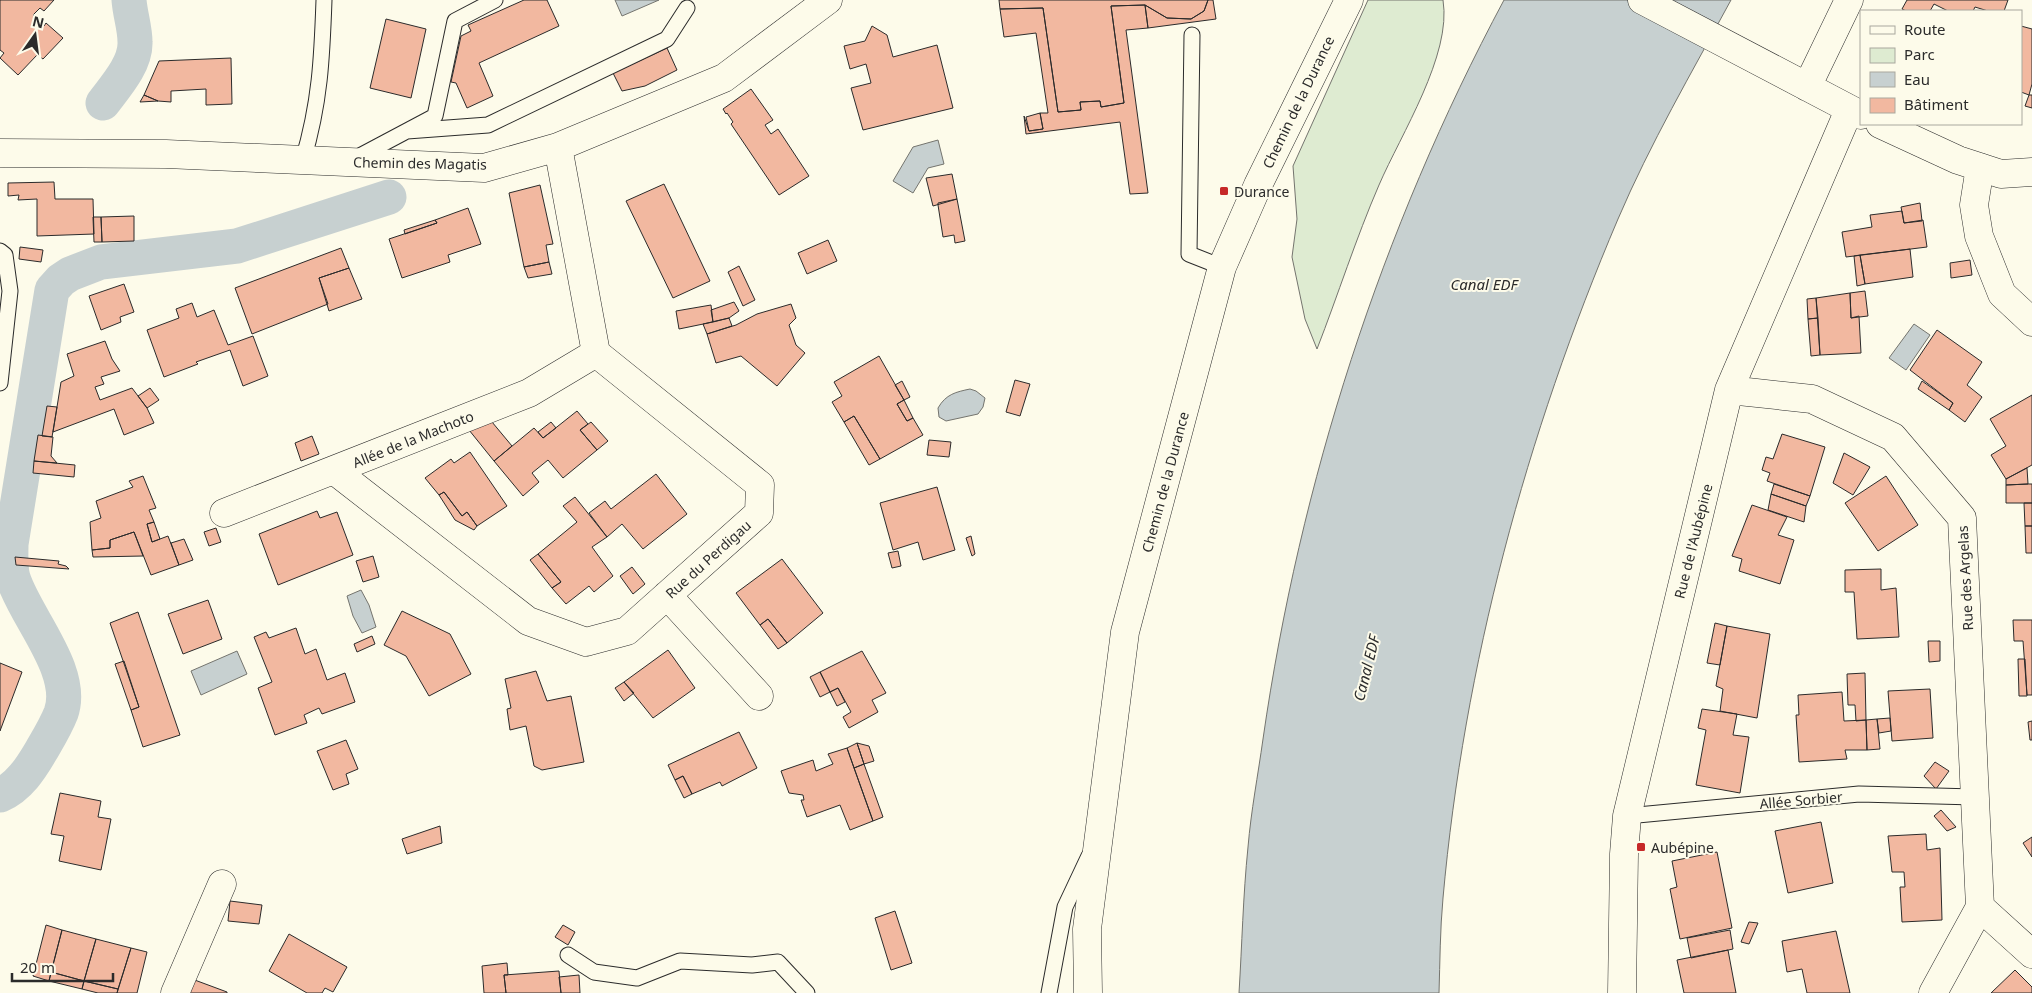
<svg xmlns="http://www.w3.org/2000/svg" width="2032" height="993" viewBox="0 0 2032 993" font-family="'Noto Sans',sans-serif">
<rect width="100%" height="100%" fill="#fdfbea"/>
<!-- green -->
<path fill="#deebd1" stroke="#74746e" d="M1368 0H1443C1452 55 1401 134 1379 185 1356 238 1338 295 1317 349L1305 319 1292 257 1297 219 1293 166Z"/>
<!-- water -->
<path fill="#c7d0d0" stroke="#74746e" d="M615 0H659L622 16Z
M1504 0H1731C1692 72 1650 144 1618 219 1526 435 1464 665 1443 898 1440 930 1440 962 1439 993H1239C1242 945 1243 896 1248 847 1251 811 1258 775 1263 739 1300 482 1381 230 1504 0Z
M938 140 944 164 928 168 913 193 893 181 913 147Z
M1914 324 1930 335 1906 370 1889 358Z
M970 389 976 391 985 398 983 407 978 414 946 421 939 417 938 408C946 394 956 392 970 389Z
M361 590 369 605 376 627 362 633 353 616 347 596Z
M237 651 247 674 201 695 191 671Z"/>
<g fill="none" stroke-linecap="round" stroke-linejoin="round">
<!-- canal -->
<path stroke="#c7d0d0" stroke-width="35" d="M103 103C115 87 136 64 135 42 135 28 130 14 129 0
M0 795C19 787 31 768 41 751 48 739 56 726 61 713 76 671 25 617 13 578 10 568 11 555 11 544L52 290 61 280 70 274 101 262 237 246 389 197"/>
</g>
<!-- building -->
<path fill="#f2b8a0" stroke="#2b2b2b" d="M0 0H54L44 11 40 8 33 15 44 26 46 23 63 38 43 59 37 55 18 75 0 58 4 53 0 50Z
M524 0H547L559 26 479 63 493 96 467 108 456 83 451 82 461 36 471 31 468 25Z
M999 0H1208L1204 11 1191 19 1167 18 1145 5 1111 6 1124 103 1101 107 1100 101 1080 102 1081 110 1058 112 1043 8 1000 9Z
M1208 0H1213L1216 19 1148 28 1145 5 1167 18 1191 19 1204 11Z
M1907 0H2008L2004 11H1988L1975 7 1973 11H1948L1934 4 1930 11H1906L1902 9Z
M1145 5 1148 28 1126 30 1148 193 1130 194 1120 122 1026 134 1024 116 1029 131 1043 129 1040 113H1048L1036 33 1004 37 1000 9 1043 8 1058 112 1081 110 1080 102 1100 101 1101 107 1124 103 1111 6Z
M386 19 426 29 411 98 370 88Z
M872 26 887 35 893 57 937 45 953 108 863 130 851 88 871 83 866 64 850 69 844 46 865 41Z
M2021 26 2032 29V84L2029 95 2021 92Z
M667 48 677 70 645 86 622 91 613 73Z
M231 58 232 104 206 105V89L171 91V102L158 101 144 95 159 61Z
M751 89 773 120 765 125 771 134 778 129 809 176 779 195 731 124 733 122 727 113 726 114 723 109Z
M144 95 158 101 140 102Z
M2029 95H2032V108L2025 106Z
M1040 113 1043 129 1029 131 1026 117Z
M952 174 957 199 933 206 926 178Z
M54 182 55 199H93L94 234 37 236V199L18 200 19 195 8 196V183Z
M664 184 710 281 673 298 626 201Z
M540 185 553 244 546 245 549 262 524 267 509 193Z
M957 199 965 241 955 243 954 235 943 237 938 205V203Z
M1920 203 1922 221 1904 223 1901 207Z
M468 208 481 244 448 255 450 262 402 278 389 239 437 223 435 220Z
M1902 211 1904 223 1923 220 1927 247 1846 257 1842 232 1872 227 1870 215Z
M134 216V241L102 242 101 217Z
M93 217H101L102 242H94Z
M435 220 437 223 405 234 404 230Z
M828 240 837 261 807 274 798 253Z
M20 247 43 250 41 262 19 259Z
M341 248 349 268 319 278 328 304 252 334 235 288Z
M1910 249 1913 277 1865 284 1860 255Z
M1860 255 1865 284 1857 286 1854 256Z
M1970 260 1972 275 1951 278 1950 263Z
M549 262 552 274 528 278 524 267Z
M739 266 755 300 743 306 728 272Z
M349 268 362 299 329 311 319 278Z
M124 284 134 312 120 317 121 322 101 330 89 296Z
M1865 291 1868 316 1851 318 1850 293Z
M1850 293 1851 318 1859 316 1861 353 1820 355 1816 298Z
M1816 298 1818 318 1808 319 1807 299Z
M734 302 739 311 729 318 713 322 711 310Z
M192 303 197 317 214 310 228 345 253 336 268 376 243 386 230 350 196 362 198 364 164 377 147 330 179 318 176 309Z
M791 304 796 318 789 325 796 345 805 353 777 386 741 356 716 363 707 334 736 325 757 314Z
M711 305 713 322 679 329 676 311Z
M729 318 732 326 707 334 703 324Z
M1818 318 1820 355 1811 356 1808 319Z
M1937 330 1982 362 1967 385 1982 397 1965 422 1949 410 1953 403 1910 370Z
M105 341 112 359 120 371 101 377 104 384 95 387 100 400 132 388 147 408 154 423 124 435 114 409 53 432 61 382 74 376 67 354Z
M879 356 904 400 897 404 907 421 913 418 923 435 880 459 854 416 844 422 832 402 842 396 834 382Z
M1015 380 1030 384 1020 416 1006 412Z
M902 381 910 397 904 400 895 385Z
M1922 381 1953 403 1949 410 1918 389Z
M150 388 159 400 147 408 138 396Z
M2032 395V465L2006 479 1991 455 2006 446 1990 419Z
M904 400 913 418 907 421 897 404Z
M47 406 57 407 52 437 42 436Z
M577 411 588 424 580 430 597 450 563 478 548 460 532 473 539 482 523 496 494 461 534 428 543 438Z
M854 416 880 459 869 465 844 422Z
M492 422 512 446 494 461 469 430Z
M551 422 556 428 543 438 538 432Z
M591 422 608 441 597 450 580 430Z
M1782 434 1825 447 1810 496 1767 481 1770 473 1762 470 1766 457 1773 459Z
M38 435 53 437 51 456 57 463 34 461Z
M312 436 319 454 301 461 295 443Z
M929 440 951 442 949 457 927 455Z
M470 452 507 506 477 526 467 512 462 516 444 492 439 495 425 478 451 459 454 463Z
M1844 453 1870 467 1853 495 1833 483Z
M34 461 75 465 74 477 33 473Z
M2027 468 2028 484 2006 485V479Z
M656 474 687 514 643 549 622 524 607 537 589 513 605 501 611 509Z
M143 476 156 508 149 510 154 522 147 524 152 542 168 536 179 565 151 575 134 532 110 540V548L92 550 90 522 101 518 96 501 133 487 129 481Z
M1886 476 1918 525 1878 551 1845 503Z
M1774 484 1810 496 1806 506 1771 494Z
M2028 484H2032V503H2006V485Z
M937 487 955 550 923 560 918 542 893 550 880 503Z
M444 492 462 516 467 512 477 526 474 530 455 520 439 495Z
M1771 494 1806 506 1804 522 1768 510Z
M575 497 607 537 592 547 613 576 594 592 589 586 566 604 552 588 561 582 538 554 577 522 563 506Z
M2024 503H2032V526H2025Z
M1752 505 1787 517 1778 535 1794 540 1780 584 1739 571 1742 559 1732 556Z
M317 511 320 518 337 512 353 555 278 585 259 534Z
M154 522 160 539 152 542 147 524Z
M2025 526H2032V553H2026Z
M216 528 221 542 209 546 204 532Z
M134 532 143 556 93 557 92 550 110 548V540Z
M971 536 975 554 972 556 966 538Z
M184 539 193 560 179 565 171 543Z
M898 551 901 566 892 568 888 553Z
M538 554 561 582 552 588 530 560Z
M373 556 379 577 363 582 356 561Z
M15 557 59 561 58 564 66 566 69 569 16 565Z
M782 559 823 613 787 643 768 619 760 625 736 593Z
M632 567 645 584 633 594 620 576Z
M1881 569V590L1896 588 1899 637 1857 639 1854 592H1845V570Z
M208 600 222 639 183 654 168 614Z
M402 611 450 634 471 674 429 696 406 656 384 645Z
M138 612 180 735 143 747 131 710 139 707 110 623Z
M768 619 787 643 778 649 760 625Z
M2013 620H2032V695H2027L2023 641H2014Z
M1715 623 1727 626 1720 665 1707 663Z
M1727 626 1770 634 1757 718 1720 711 1723 689 1716 686Z
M296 628 305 654 316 649 327 680 345 673 355 702 322 714 319 708 304 715 307 723 275 735 258 688 272 682 254 637 266 632 269 638Z
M372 636 375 644 357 652 354 644Z
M1928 641H1940V661L1929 662Z
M668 650 695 688 653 718 624 682Z
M862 651 886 693 872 700 878 712 849 728 843 717 851 712 838 688 830 692 820 672Z
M2018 659H2025L2027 696H2019Z
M124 661 139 707 131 710 115 664Z
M0 663 22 672 0 731Z
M536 671 547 701 571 696 584 762 542 770 534 766 526 726 510 730 507 709 511 708 505 679Z
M820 672 830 692 820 697 810 677Z
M1865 673 1866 720 1856 721 1855 705H1848L1847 674Z
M624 682 634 693 624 701 615 688Z
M838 688 845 702 837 706 830 692Z
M1930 689 1933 738 1892 741 1888 691Z
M1842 692 1844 721 1866 720 1867 750H1845L1847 759 1799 762 1796 715H1799L1798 695Z
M1702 709 1737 714 1733 735 1749 737 1740 793 1696 785 1706 730 1698 728Z
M1890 718 1891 731 1879 733 1877 719Z
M1877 719 1880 749 1867 750 1866 720Z
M2032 721V740H2030L2028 722Z
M739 732 757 768 722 786 720 782 692 794 683 776 675 780 668 765Z
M346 740 358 769 346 774 349 784 333 790 317 751Z
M857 743 864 764 854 768 847 748Z
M857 743 869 746 874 761 864 764Z
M847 748 873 821 850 830 840 805 807 817 801 800H804L803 795 789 793 781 771 813 760 816 771 833 764 828 754Z
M1935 762 1949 771 1936 789 1924 776Z
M864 764 883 817 873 821 854 768Z
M683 776 692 794 684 798 675 780Z
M60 793 101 801 98 817 111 819 101 870 59 861 64 836 51 834Z
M1941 810 1956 827 1947 831 1934 816Z
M1821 822 1833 883 1788 893 1775 831Z
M440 826 442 843 407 854 402 839Z
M1926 834 1927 850 1940 848 1942 920 1902 922 1900 887H1905L1904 872H1892L1888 836Z
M2032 837V857L2023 843Z
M1717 852 1732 928 1680 939 1670 889 1677 887 1672 861Z
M230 901 262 905 259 924 228 921Z
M895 911 912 963 891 970 875 918Z
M1749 922 1758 923 1749 944 1741 942Z
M46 925 62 930 49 981 33 976Z
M563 925 575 932 568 945 555 937Z
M62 930 96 939 84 981 51 972Z
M1730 930 1733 949 1691 958 1687 938Z
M1836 931 1850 993H1807L1802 969 1787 972 1782 941Z
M289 934 347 967 333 992 325 988 322 993H307L269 971Z
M96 939 131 948 118 989 84 981Z
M131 948 147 952 137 993H117Z
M1728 950 1736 993H1684L1677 960Z
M507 963 508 975H504L506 993H484L482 966Z
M2015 970 2032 987V993H1991Z
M559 971 561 993H506L504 975Z
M51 972 84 981 82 989 49 981Z
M579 975 580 993H561L559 977Z
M192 979 227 992V993H187Z
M84 981 118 989 117 993H98L82 989Z"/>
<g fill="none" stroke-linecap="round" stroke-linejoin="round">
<defs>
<path id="lane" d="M1192 35 1189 254 1222 267
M407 131 488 125 667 39 687 8
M354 159 435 116 455 21 495 0
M303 160C320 103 322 58 324 0
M0 251 5 255 10 291 0 383
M1627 816 1859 794 1975 797
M568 955 594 972 637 978 680 961 752 965 778 962 807 993
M1049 993 1065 907 1089 856"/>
<path id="street" d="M1642 0 1861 115
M1807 87 1849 0
M1880 124 1958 160 2001 174 2032 172
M0 153 166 154 484 168 558 147 724 78 828 0
M1980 167 1974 205 1979 236 2002 294 2032 322
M1729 390 1812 399 1893 437 1962 518 1980 907 2032 954
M335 471 528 621 586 642 627 631 759 513 760 485 596 353 558 147
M224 513 529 393 596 353
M667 595 759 696
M175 993 222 884
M1088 993 1087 929 1125 632 1222 267 1258 185 1349 0
M1622 993 1624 854 1627 816 1729 390 1849 110
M1933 993 1980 907"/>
</defs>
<!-- lane casing -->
<use href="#lane" stroke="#2b2b2b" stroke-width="17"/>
<!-- street casing -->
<use href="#street" stroke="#2b2b2b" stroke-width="29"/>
<!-- lane -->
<use href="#lane" stroke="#fdfbea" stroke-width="15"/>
<!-- street -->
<use href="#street" stroke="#fdfbea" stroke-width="28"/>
</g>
<!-- markers -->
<g fill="#c62828" stroke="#fdfbea" stroke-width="2">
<rect x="1219" y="186" width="10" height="10" rx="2.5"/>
<rect x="1636" y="842" width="10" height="10" rx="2.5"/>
</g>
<g text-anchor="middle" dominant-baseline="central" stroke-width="4" stroke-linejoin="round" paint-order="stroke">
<!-- street labels -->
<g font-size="14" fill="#2b2b2b" stroke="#fdfbea">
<text transform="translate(1298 102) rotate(-64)">Chemin de la Durance</text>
<text transform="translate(420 163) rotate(1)">Chemin des Magatis</text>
<text transform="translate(413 439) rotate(-22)">Allée de la Machoto</text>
<text transform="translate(1165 482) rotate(-75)">Chemin de la Durance</text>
<text transform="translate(1693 541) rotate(-76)">Rue de l'Aubépine</text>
<text transform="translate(708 559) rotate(-42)">Rue du Perdigau</text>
<text transform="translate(1965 578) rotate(-93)">Rue des Argelas</text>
<text transform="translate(1801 800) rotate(-5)">Allée Sorbier</text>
</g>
<!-- poi labels -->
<g font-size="14" fill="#2b2b2b" stroke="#fdfbea" text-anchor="start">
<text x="1234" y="191">Durance</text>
<text x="1651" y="847">Aubépine</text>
</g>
<!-- water labels -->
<g font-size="15" font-style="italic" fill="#2b2b2b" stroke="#fdfbea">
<text x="1484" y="284">Canal EDF</text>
<text transform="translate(1366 668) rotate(-76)">Canal EDF</text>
</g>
</g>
<!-- legend -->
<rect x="1860" y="10" width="162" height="115" fill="#fdfbea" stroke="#a9a89e"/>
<rect x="1870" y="26" width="25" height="8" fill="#fdfbea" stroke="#a9a89e"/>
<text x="1904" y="35" font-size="15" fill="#2b2b2b">Route</text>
<rect x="1870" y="48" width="25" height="15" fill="#deebd1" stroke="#a9a89e"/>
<text x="1904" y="60" font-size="15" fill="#2b2b2b">Parc</text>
<rect x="1870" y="72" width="25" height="15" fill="#c7d0d0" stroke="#a9a89e"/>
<text x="1904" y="85" font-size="15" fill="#2b2b2b">Eau</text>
<rect x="1870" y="98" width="25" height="15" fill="#f2b8a0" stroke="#a9a89e"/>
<text x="1904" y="110" font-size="15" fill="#2b2b2b">Bâtiment</text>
<!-- north arrow -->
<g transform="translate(35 35) rotate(14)" stroke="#fdfbea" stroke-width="4" paint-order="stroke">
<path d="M0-4L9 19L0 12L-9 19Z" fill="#2b2b2b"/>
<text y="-8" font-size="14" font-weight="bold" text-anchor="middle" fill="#2b2b2b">N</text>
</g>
<!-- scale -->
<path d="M12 973v8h101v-8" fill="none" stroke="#2b2b2b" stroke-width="2.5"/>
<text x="20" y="973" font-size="15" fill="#2b2b2b" stroke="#fdfbea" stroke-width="4" paint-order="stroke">20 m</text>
</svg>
